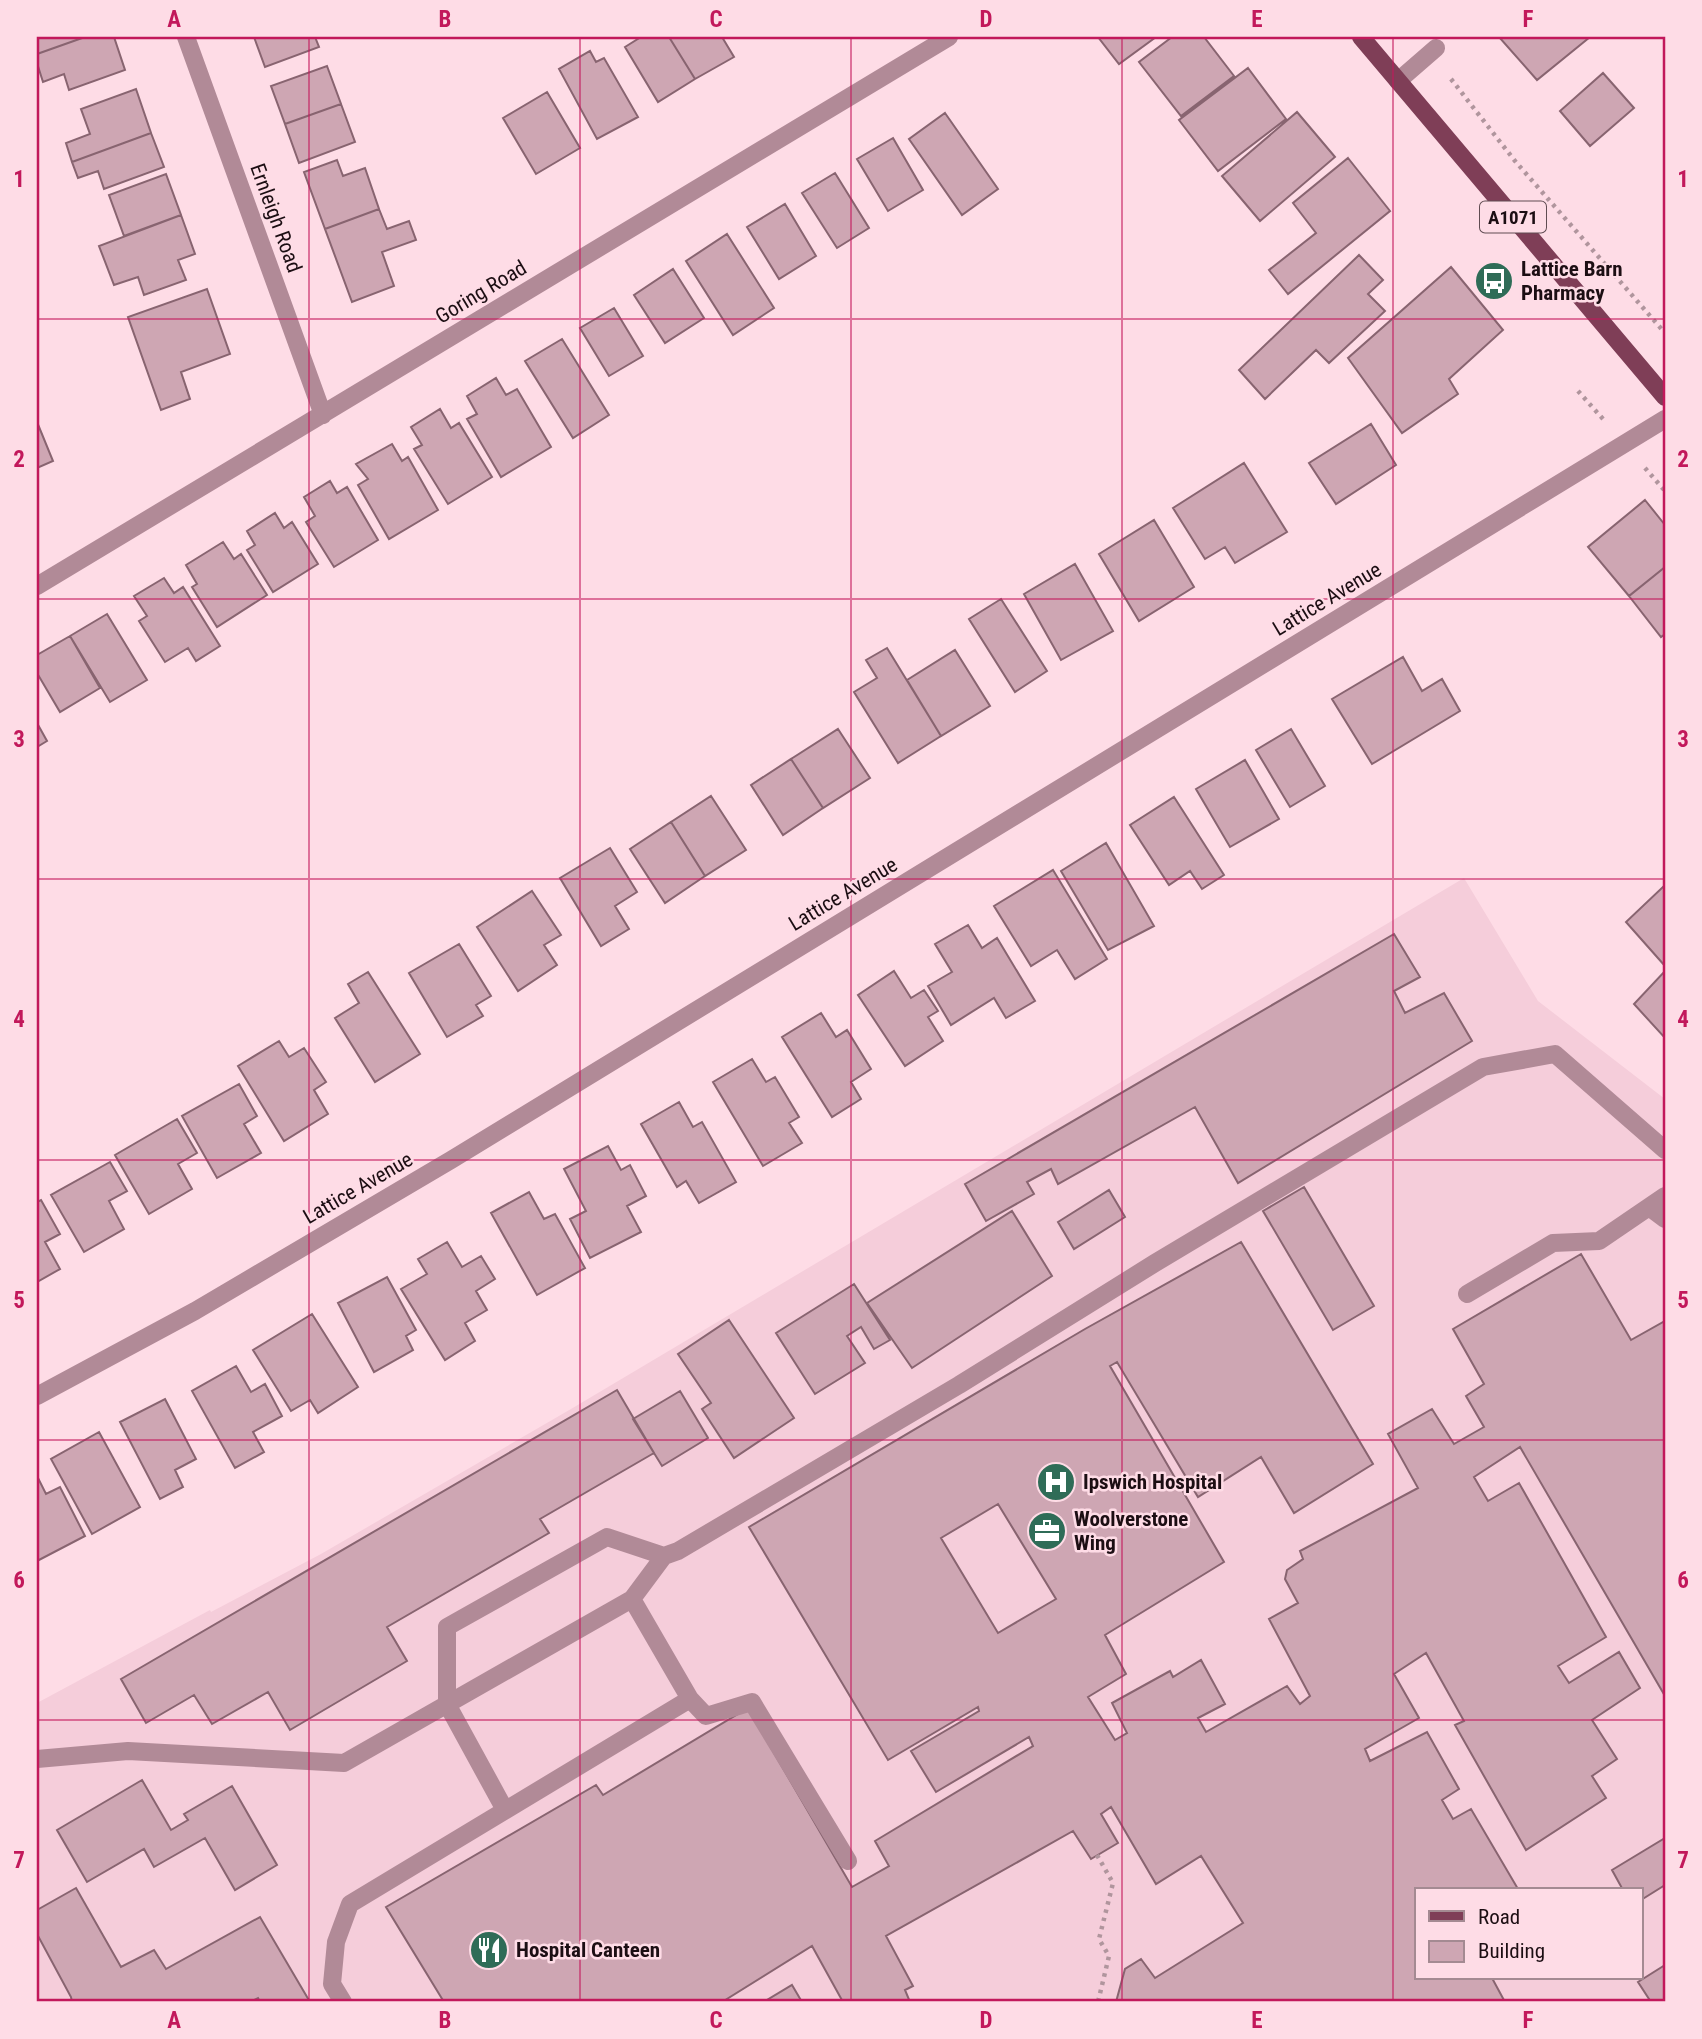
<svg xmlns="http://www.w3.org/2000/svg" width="1702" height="2039" viewBox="0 0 1702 2039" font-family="'Roboto Condensed',sans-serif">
<rect width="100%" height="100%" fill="#fedce6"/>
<!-- built -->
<path fill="#f5cdda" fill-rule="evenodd" d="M1464 878 1538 1001 1665 1099V2002H37V1703L210 1610 211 1612 321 1554 571 1409ZM1417 1890H1641V1978H1417Z"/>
<!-- building -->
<path fill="#cea6b3" stroke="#886470" stroke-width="2" fill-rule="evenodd" d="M37 37H85L37 54Z
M85 37H114L125 70 69 90 64 74 43 82 37 63V54Z
M254 37H315L319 47 265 67Z
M641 37H669L695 79 658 102 625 47Z
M669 37H722L734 57 695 79Z
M1098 37H1156L1119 64Z
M1172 37H1204L1234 76 1181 116 1139 62Z
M1499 37H1590L1537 80Z
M590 51 596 62 604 58 638 117 597 139 559 69Z
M327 66 341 104 285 124 271 86Z
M1248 68 1286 119 1218 171 1179 120Z
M1603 73 1634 108 1590 146 1560 111Z
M136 89 151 133 72 162 66 143 90 134 81 109Z
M547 92 580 148 536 174 503 118Z
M341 104 355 142 299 163 285 124Z
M1297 112 1335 157 1260 221 1222 176Z
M945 113 998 189 962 215 909 139Z
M151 133 164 167 104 189 98 171 78 178 72 162Z
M893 138 923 190 888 211 857 159Z
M1348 158 1390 211 1288 294 1269 270 1316 233 1293 203Z
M337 160 343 176 365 168 379 209 325 229 304 172Z
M835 173 869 228 837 248 802 193Z
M166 174 181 215 124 236 109 195Z
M785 204 816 256 779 279 747 227Z
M379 209 387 229 409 221 416 240 382 252 394 286 352 302 325 229Z
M181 215 195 254 178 260 186 280 144 295 138 277 114 285 99 246Z
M727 234 774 308 733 335 686 261Z
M1359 255 1383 280 1368 294 1385 311 1329 363 1316 350 1265 399 1239 370Z
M1451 267 1503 330 1449 379 1458 394 1402 433 1348 358Z
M673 269 704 318 665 343 634 295Z
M207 289 230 354 181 372 190 399 161 410 128 317Z
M614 308 643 356 609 376 580 328Z
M562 339 609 415 573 438 525 361Z
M496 378 506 395 517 389 551 447 501 477 467 419 477 414 467 396Z
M440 409 451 428 459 423 492 477 448 504 414 449 422 445 411 427Z
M37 422 53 461 37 468Z
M1371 424 1396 465 1336 504 1309 463Z
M392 444 402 461 408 457 438 510 389 539 358 485 368 479 356 464Z
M1244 463 1287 532 1235 563 1225 547 1205 559 1173 508Z
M330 481 337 493 347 487 378 540 334 567 306 522 315 516 304 497Z
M1645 500 1665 525V567L1629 596 1588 547Z
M275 513 284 528 292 522 318 564 273 592 247 550 255 545 247 531Z
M1154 520 1194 587 1139 621 1099 554Z
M223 542 234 559 241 554 267 595 217 627 192 587 197 584 186 565Z
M1075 564 1113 631 1061 660 1024 594Z
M1665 567V634L1661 637 1629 596Z
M164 578 174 593 183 587 220 646 196 661 188 648 165 662 139 621 147 616 134 596Z
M1001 599 1047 671 1015 692 969 619Z
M107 614 147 680 110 702 70 636Z
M70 636 100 688 60 712 37 673V655Z
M887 648 941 736 898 763 854 692 877 678 866 660Z
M955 650 990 706 941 736 907 680Z
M1403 657 1422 691 1442 679 1460 711 1372 764 1332 699Z
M37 723 47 741 37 747Z
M838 729 870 778 823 808 791 759Z
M1291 729 1325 786 1290 807 1256 750Z
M791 759 823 808 783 835 751 785Z
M1245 760 1279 819 1230 847 1196 789Z
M711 796 746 850 705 876 671 822Z
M1174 797 1224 875 1202 889 1190 871 1169 885 1130 825Z
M671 822 705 876 665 903 630 849Z
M1106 843 1154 926 1108 950 1061 871Z
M610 848 637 892 615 906 629 929 601 946 560 878Z
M1053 870 1107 959 1075 979 1057 950 1031 966 994 906Z
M1665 885V966L1626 922Z
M532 891 561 935 544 945 557 965 518 991 477 927Z
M968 925 982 948 997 938 1035 1001 1006 1018 994 998 951 1025 928 986 952 972 935 944Z
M1394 934 1420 977 1394 991 1405 1013 1444 993 1472 1041 1238 1183 1195 1107 1058 1184 1051 1169 1027 1182 1034 1194 986 1221 965 1184Z
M459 944 491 996 476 1005 483 1016 447 1037 409 973Z
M894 971 911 998 924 990 938 1011 928 1017 943 1041 905 1066 858 995Z
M1665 971V1038L1634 1004Z
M368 972 420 1054 375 1082 335 1018 359 1003 348 984Z
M821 1013 836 1037 847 1030 871 1069 851 1082 861 1099 832 1117 782 1037Z
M279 1041 289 1057 304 1048 326 1082 314 1090 328 1114 284 1141 238 1066Z
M752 1059 766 1082 775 1077 799 1117 789 1123 802 1143 763 1166 713 1082Z
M239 1084 257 1116 244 1124 261 1153 217 1178 182 1116Z
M679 1102 693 1127 702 1122 736 1182 699 1203 686 1181 677 1187 641 1124Z
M177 1119 197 1153 178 1164 192 1189 149 1214 115 1155Z
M608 1146 621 1170 630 1165 646 1196 627 1206 641 1232 590 1258 570 1219 586 1211 564 1169Z
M110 1162 127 1191 109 1201 124 1229 84 1252 51 1195Z
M1304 1187 1374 1306 1333 1330 1263 1211Z
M1109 1190 1125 1217 1074 1249 1058 1222Z
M529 1192 544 1219 555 1214 585 1268 537 1295 491 1213Z
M41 1200 60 1234 45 1242 60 1269 37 1282V1202Z
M1012 1211 1052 1276 912 1368 867 1303Z
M447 1242 462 1267 481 1256 495 1279 476 1291 487 1310 465 1323 475 1341 445 1360 401 1289 427 1274 418 1259Z
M1241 1242 1373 1464 1294 1513 1261 1457 1198 1497 1117 1362 1110 1366 1224 1562 1105 1635 1126 1674 1088 1697 1115 1740 1127 1733 1112 1703 1170 1671 1173 1677 1201 1660 1225 1704 1198 1718 1206 1732 1287 1686 1300 1704 1310 1696 1269 1619 1298 1603 1285 1579 1287 1570 1303 1559 1300 1551 1418 1488 1388 1434 1432 1409 1454 1444 1484 1427 1466 1396 1484 1384 1453 1329 1581 1254 1631 1340 1665 1321V1696L1520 1447 1474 1477 1488 1501 1519 1483 1606 1637 1558 1666 1569 1683 1619 1652 1640 1688 1592 1720 1617 1759 1592 1776 1606 1798 1526 1850 1455 1725 1464 1721 1426 1653 1394 1674 1419 1718 1365 1749 1370 1761 1427 1732 1459 1789 1442 1800 1453 1819 1471 1809 1518 1889 1417 1890V1978H1492L1505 2002H1116L1125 1969 1141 1959 1155 1978 1243 1923 1201 1856 1156 1884 1111 1807 1101 1814 1118 1843 1091 1859 1073 1831 886 1936 913 1986 905 1990 910 2002H843L812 1946 722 2002H444L386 1907 596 1785 603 1795 748 1708 852 1887 889 1866 875 1841 1033 1746 1029 1737 936 1792 911 1751 979 1711 978 1707 888 1760 749 1527 1085 1329ZM998 1504 1056 1599 998 1633 941 1538Z
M387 1277 416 1330 406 1336 413 1350 374 1372 338 1303Z
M854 1284 890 1340 874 1349 861 1327 847 1336 865 1363 815 1394 776 1333Z
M312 1314 358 1387 318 1413 310 1400 291 1411 253 1350Z
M729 1320 794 1418 734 1458 702 1409 711 1403 678 1354Z
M236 1366 251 1392 265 1384 282 1416 253 1432 264 1452 235 1468 192 1391Z
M617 1390 654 1453 540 1519 549 1533 387 1627 407 1661 290 1730 268 1692 212 1724 194 1695 146 1723 121 1679Z
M680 1391 708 1438 662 1466 633 1419Z
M165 1399 196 1459 175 1470 183 1487 160 1499 120 1422Z
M99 1432 140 1507 92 1534 51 1459Z
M37 1476 46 1494 60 1487 85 1536 37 1561Z
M142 1780 171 1830 188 1820 184 1814 232 1786 277 1865 235 1890 205 1838 154 1867 144 1849 87 1882 57 1830Z
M1665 1838V1885L1641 1900V1890H1623L1612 1870Z
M76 1888 121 1967 154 1950 166 1969 260 1917 310 2002H260L258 1998 250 2002H72L71 1997 37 1934V1910Z
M1665 1965V2002H1651L1638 1982Z
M792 1985 802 2002H769L767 2000Z"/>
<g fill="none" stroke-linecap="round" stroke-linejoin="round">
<!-- path -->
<path stroke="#b0959d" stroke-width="4.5" stroke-dasharray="3.5 5" stroke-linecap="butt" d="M1451 79 1515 161 1665 333
M1578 391 1603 419
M1645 468 1665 491
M1097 1855 1113 1883 1099 1939 1109 1956 1098 2002"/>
<!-- lane -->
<path stroke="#b18a97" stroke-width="18" d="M1398 81 1436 48
M1649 1207 1665 1219
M1467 1294 1553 1243 1599 1241 1665 1196
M632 1599 690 1699 706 1716 752 1702 848 1861
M37 1759 128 1751 344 1763 632 1599 664 1556 678 1551 959 1385 1155 1263 1483 1067 1555 1054 1665 1150
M505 1810 447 1704V1627L607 1537 664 1556
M343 2002 332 1984 336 1942 350 1904 690 1699"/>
<!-- street -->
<path stroke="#b18a97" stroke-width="18" d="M186 37 323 415
M37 586 949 37
M37 1396 195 1311 451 1160 1665 419"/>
<!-- primary -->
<path stroke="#7f3e57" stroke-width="18" d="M1361 37 1665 397"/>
</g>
<!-- grid -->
<path fill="none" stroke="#c2185b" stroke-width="2" stroke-opacity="0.55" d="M309 37V2002M580 37V2002M851 37V2002M1122 37V2002M1393 37V2002M37 319H1665M37 599H1665M37 879H1665M37 1160H1665M37 1440H1665M37 1720H1665"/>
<!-- icons -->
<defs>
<symbol id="bus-disc" viewBox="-11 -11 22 22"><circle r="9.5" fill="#2f6c57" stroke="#fedce6"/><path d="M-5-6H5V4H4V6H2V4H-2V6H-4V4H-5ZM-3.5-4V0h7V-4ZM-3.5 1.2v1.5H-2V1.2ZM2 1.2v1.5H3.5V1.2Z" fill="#fff"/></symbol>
<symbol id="hospital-disc" viewBox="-11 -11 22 22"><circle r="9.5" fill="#2f6c57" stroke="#fedce6"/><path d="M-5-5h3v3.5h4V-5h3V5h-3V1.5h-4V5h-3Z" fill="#fff"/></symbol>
<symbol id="office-disc" viewBox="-11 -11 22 22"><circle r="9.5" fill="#2f6c57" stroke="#fedce6"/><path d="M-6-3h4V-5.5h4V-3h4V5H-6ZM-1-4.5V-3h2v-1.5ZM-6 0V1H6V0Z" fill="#fff"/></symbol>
<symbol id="restaurant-disc" viewBox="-11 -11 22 22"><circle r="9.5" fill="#2f6c57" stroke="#fedce6"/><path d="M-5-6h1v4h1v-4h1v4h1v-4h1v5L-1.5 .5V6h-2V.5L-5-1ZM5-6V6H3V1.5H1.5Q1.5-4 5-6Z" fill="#fff"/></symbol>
</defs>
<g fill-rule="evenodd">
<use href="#bus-disc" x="1472" y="259" width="44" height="44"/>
<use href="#hospital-disc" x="1034" y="1460" width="44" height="44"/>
<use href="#office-disc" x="1025" y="1509" width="44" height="44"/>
<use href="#restaurant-disc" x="467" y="1928" width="44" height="44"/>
</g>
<g text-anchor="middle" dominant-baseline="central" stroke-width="5" stroke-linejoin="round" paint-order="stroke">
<!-- shield labels -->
<rect fill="#fedce6" stroke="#604c52" stroke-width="2" x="1480" y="201.5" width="66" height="31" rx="5"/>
<g font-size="19" font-weight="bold" fill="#1c0e13">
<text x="1513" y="217">A1071</text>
</g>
<!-- street labels -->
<g font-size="21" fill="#1c0e13" stroke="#fedce6">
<text transform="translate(276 218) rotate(70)">Ernleigh Road</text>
<text transform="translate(481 292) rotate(-31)">Goring Road</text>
<text transform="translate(1327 599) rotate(-31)">Lattice Avenue</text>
<text transform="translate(843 894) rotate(-31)">Lattice Avenue</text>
<text transform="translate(358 1188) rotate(-30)">Lattice Avenue</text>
</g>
<!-- poi labels -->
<g font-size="21" font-weight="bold" fill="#1c0e13" stroke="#fedce6" text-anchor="start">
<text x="1521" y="269">Lattice Barn<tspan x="1521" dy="24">Pharmacy</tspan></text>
<text x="1083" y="1482">Ipswich Hospital</text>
<text x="1074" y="1519">Woolverstone<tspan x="1074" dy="24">Wing</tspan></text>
<text x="516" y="1950">Hospital Canteen</text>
</g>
</g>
<!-- border -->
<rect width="1702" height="2039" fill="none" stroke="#fedce6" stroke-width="77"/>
<!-- legend -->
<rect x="1415" y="1888" width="228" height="91" fill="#fedce6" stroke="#a48a92" stroke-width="2"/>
<rect x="1429" y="1911" width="35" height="10" fill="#7f3e57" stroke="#a48a92" stroke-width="2"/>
<text x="1478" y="1924" font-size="21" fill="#1c0e13">Road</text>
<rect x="1429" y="1941" width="35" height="21" fill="#cea6b3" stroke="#a48a92" stroke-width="2"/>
<text x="1478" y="1958" font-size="21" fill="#1c0e13">Building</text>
<rect x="38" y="38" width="1626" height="1962" fill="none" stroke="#c2185b" stroke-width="2.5"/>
<g font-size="23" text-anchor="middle" font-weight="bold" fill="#c2185b">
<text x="174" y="27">A</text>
<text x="445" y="27">B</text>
<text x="716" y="27">C</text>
<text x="986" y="27">D</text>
<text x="1257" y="27">E</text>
<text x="1528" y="27">F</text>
<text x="19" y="187">1</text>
<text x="1683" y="187">1</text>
<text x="19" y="467">2</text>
<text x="1683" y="467">2</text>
<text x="19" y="747">3</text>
<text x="1683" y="747">3</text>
<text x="19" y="1027">4</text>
<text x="1683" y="1027">4</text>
<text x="19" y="1308">5</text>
<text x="1683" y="1308">5</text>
<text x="19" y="1588">6</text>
<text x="1683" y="1588">6</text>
<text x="19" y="1868">7</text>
<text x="1683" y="1868">7</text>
<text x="174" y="2028">A</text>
<text x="445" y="2028">B</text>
<text x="716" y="2028">C</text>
<text x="986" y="2028">D</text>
<text x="1257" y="2028">E</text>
<text x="1528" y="2028">F</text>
</g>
</svg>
